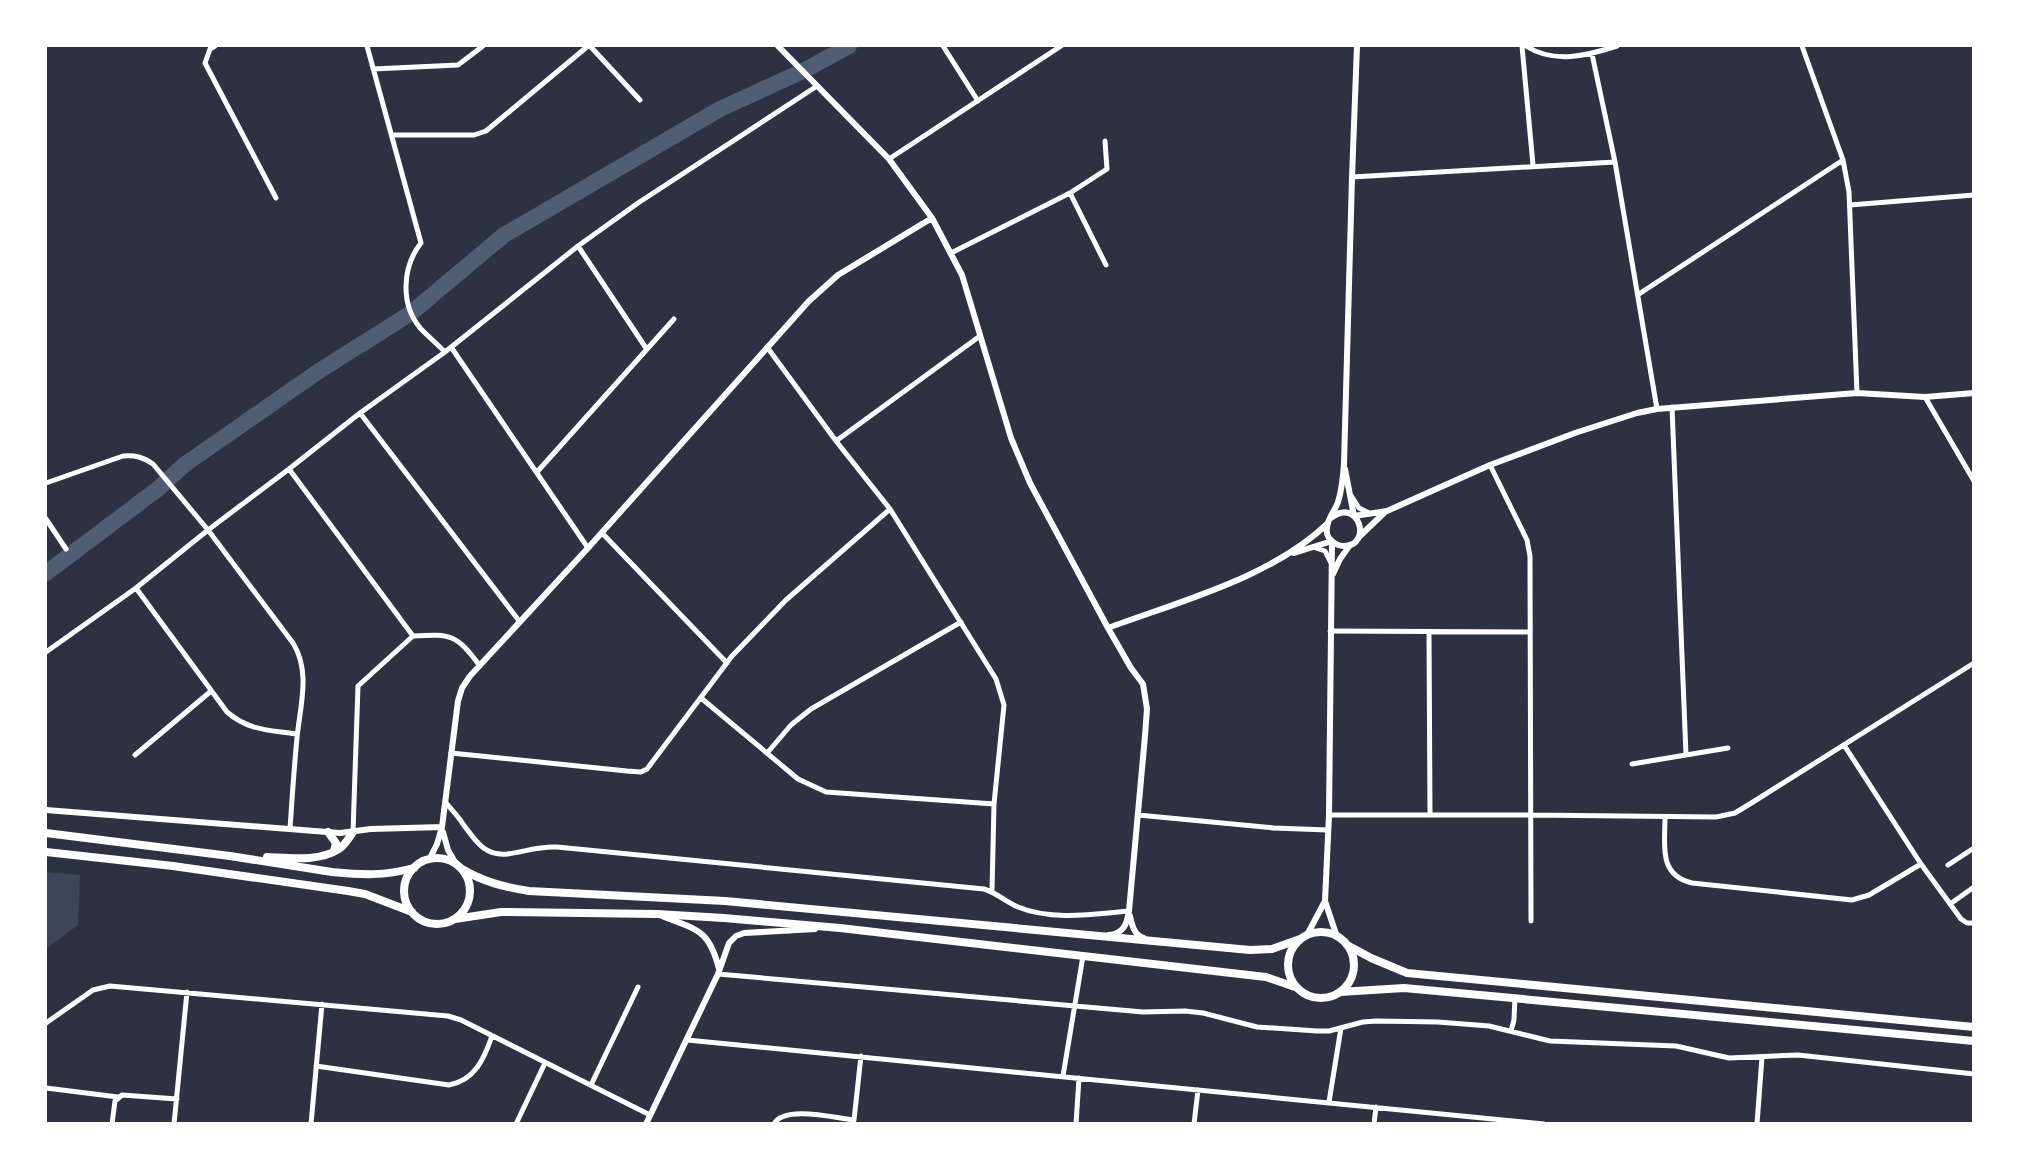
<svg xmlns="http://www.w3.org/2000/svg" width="2019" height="1169" viewBox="0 0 2019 1169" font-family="Lora,serif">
<rect width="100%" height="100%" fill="#2d3142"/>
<!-- green -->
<path fill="#3c4559" d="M46 872 80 875 78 925 46 949Z"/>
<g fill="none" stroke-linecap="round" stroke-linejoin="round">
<!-- river -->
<path stroke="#4f5d75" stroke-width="16" d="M46 573 159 488 184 465 319 371 411 313 504 235 720 109 803 71 849 46"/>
<!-- minor -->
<path stroke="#fff" stroke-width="5" d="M215 46 210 49 205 63 276 198
M367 46 421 243C402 267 400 305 421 329 429 337 437 344 445 352
M590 46 640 100
M943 46 978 101
M1522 46 1533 165
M1526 46C1554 64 1586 56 1617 46
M1802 46 1843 160 1849 192 1857 393
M1592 54 1615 162 1657 409
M373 69 458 65 483 46
M392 135H474L486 131 588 46
M889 159 1061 46
M1352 177 1615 162
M1070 193 1106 265
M1850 205 1974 195
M578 246 646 348
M951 253 1070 193 1107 169 1105 141
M1639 294 1843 160
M451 347 588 548
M767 347 836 441 890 509 996 679 1004 705 994 804 992 891
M1925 397 1974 481
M1672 407 1686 755
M360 413 520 622
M836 441 980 336
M1490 465 1527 540 1530 556 1531 921
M289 469 413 636C452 634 456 634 480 666
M537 472 674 319
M46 483 123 456C135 455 143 457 153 464L208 530 293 643C311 672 300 706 297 738 294 768 292 799 290 829
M1352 497 1359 508 1369 513
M46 519 66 549
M602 533 727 663
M1313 547 1325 551 1331 563
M136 588 227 712C249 731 270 730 297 734
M1330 631 1530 632
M1429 632 1430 815
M46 652 136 588 208 530 289 469 360 413 445 352 578 246 638 203 817 86
M701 698 798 779 826 792 994 804
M1844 745 1921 864 1961 919 1967 923H1974
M768 752 791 725 811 709 961 622
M451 753 627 771 641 772 647 769 732 656 786 600 890 509
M135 755 210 692
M1632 764 1728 748
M445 802C451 809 458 816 463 824 475 840 484 856 507 854 525 852 537 846 557 847L984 889C997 893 1006 902 1018 907 1052 921 1094 914 1129 911
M1138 815 1274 828 1328 830
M1329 815H1531L1716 817 1735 813 1753 802 1974 663
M1665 818C1665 845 1658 875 1692 883L1852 900 1869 895 1921 864
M353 832 358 686 413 636
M1948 865 1974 848
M1950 904 1974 887
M718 974 1143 1012 1185 1011 1203 1013 1257 1027 1317 1031H1329L1363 1022 1376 1021 1438 1022 1489 1026 1550 1041 1676 1046 1729 1058 1798 1055 1974 1074
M46 1023 93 990 110 986 448 1016 461 1020 650 1115
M1511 1031 1514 1020 1515 997
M687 1040 1544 1124
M316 1066 449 1085C475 1080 484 1059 492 1036
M1063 1076 1083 956
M591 1085 638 987
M46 1088 118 1097
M1329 1102 1341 1028
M854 1120 861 1056
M112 1124 115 1101 122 1095 177 1099
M174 1124 187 992
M311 1124 322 1004
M516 1124 545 1063
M774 1124C784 1105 835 1118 854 1120
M1076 1124 1079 1078
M1194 1124 1198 1090
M1374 1124 1376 1107
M1757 1124 1762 1057"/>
<!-- tertiary -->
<path stroke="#fff" stroke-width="6" d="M778 46 889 159 932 218 962 275 1011 438 1030 483 1108 628 1131 668 1143 684 1147 709 1145 736 1129 911C1127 923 1124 934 1109 935
M1345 469 1354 516
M1354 516 1387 511 1490 465 1575 433 1637 413 1657 409 1857 393 1925 397 1974 393
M1331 518C1359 496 1373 546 1344 546 1338 546 1333 543 1329 538 1327 535 1326 532 1327 528 1327 519 1335 511 1338 502 1342 490 1343 477 1344 464L1352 177 1357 46
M1360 536 1385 512
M1332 542 1329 815 1325 901 1337 937
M1294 553 1332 541
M1333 574 1340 559 1350 545
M1108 628C1180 601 1273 577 1328 523
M46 810 340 833 371 829 442 827
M443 832 448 850 456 864
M429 860 437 844 442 827 458 701 462 688 470 676 588 548 809 301 838 275 932 218
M662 916C697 930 709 929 719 969
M1130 916C1132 925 1134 935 1144 938
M1307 935 1325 901
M646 1124 718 974 729 943 736 936 744 933 815 929"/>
<!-- primary -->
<path stroke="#fff" stroke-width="8" d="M328 832 336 843 334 851
M46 833 230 856 332 872C364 875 383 876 414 868
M46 852 173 866 348 891 365 894 412 912
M267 857C290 858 319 862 339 849 345 845 349 838 353 832
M404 891a33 33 0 1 1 66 0a33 33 0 1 1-66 0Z
M462 869C484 882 504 887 529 891L725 901 1250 950 1272 949 1300 939
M455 919 501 912 657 914 724 918 840 928 1266 977 1295 987
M1288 965a33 33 0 1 1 66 0a33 33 0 1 1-66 0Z
M1347 945 1371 958 1407 973 1974 1027
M1340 992 1404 988 1974 1041"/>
</g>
<!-- border -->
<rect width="2019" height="1169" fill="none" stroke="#ffffff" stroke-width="94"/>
</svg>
